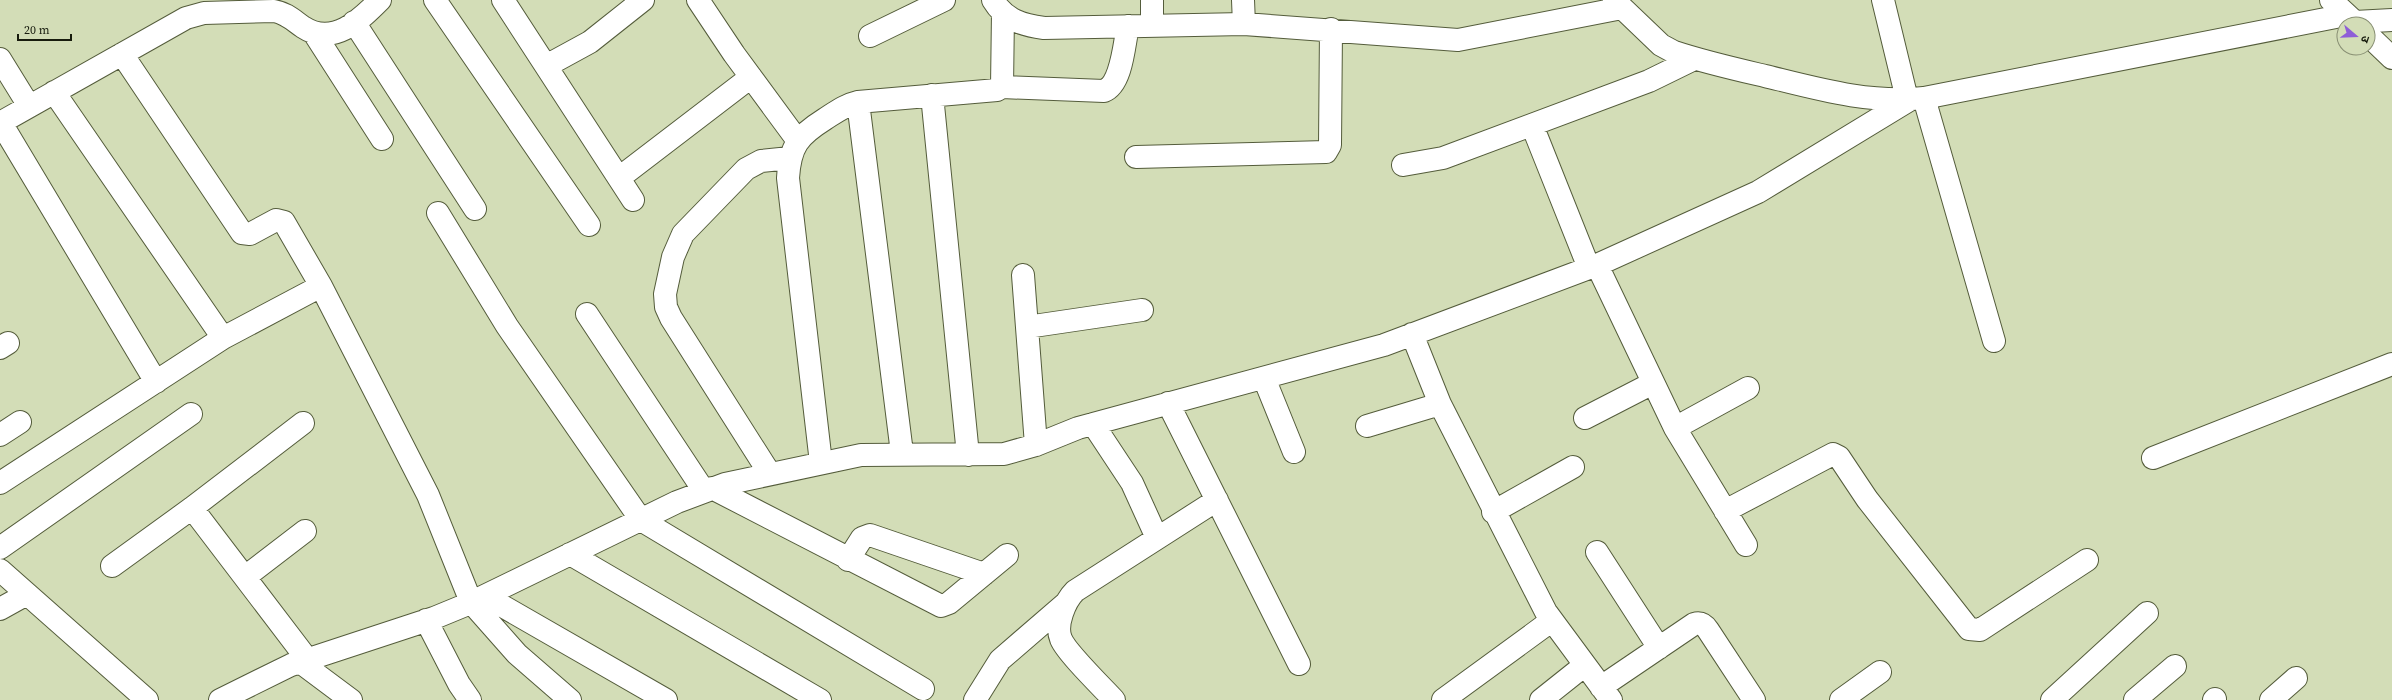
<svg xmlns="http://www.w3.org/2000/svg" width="2392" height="700" viewBox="0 0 2392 700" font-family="'Source Serif 4','Noto Sans Devanagari',serif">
<rect width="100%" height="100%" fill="#d3ddb7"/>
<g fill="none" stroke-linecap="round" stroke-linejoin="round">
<defs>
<path id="minor" d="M435 0 589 225
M503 0 633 200
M698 0 734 54 798 141
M993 0C1005 20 1022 25 1044 28L1244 24 1458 40 1622 8
M1152 0V26
M1243 0 1244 24
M1614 0 1661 45 1674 52C1704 62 1735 69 1765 76 1818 89 1870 104 1924 98L2346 15
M1883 0 1907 99
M354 22 475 209
M2355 22 2392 20
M314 33 382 139
M870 36 944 0
M122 54 242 233 250 234 276 220 284 222 321 286 428 495 471 602 517 654 570 700
M0 59 29 106
M546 66 590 42 643 0
M1002 87 1104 91C1122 84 1124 44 1128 26
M54 92 223 338
M932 95 968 455
M1924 98 1994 341
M858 102 902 453
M0 123 186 18 204 13 274 11C286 13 293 20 303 27 333 47 360 20 380 0
M1 123 156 382
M1532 125 1589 268
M1136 157 1326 152 1330 145 1331 29
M1403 165 1443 158 1649 81 1694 59
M619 178 751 77
M438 213 507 326 641 520 923 689
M1597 265 1675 428 1746 545
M1023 275 1036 445
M587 314 704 491
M1027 327 1142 310
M1412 334 1440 404 1546 612 1611 700
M0 348 8 343
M1264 378 1294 452
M1168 403 1299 664
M1585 418 1653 383
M1093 424 1132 483 1157 538
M1367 426 1440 404
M1675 428 1748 388
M0 435 20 422
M2153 458 2392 364
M821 463 788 178C790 146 798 136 825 119 836 112 845 105 858 102L997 90 1002 87 1003 13
M770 474 671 318 666 307 665 294 673 257 683 234 746 169 761 161 790 158
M0 483 223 338 321 286
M712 488 941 606 949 603 1007 555
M192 508 307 659
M1725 511 1833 454 1839 457 1867 499 1969 629 1980 630 2087 560
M1493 512 1573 467
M0 548 191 414
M1597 552 1659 648
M570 554 820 700
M848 560 862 538 870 535 984 574
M112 566 192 508 303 423
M0 570 147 700
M245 577 305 531
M485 596 666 700
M0 609 27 594
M426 620 459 684 470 700
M300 662 351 700
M1601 687 1694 624C1701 622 1704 624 1708 630L1754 700
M220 700 291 665 434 618 468 604 677 502 725 484 861 455 1004 454 1036 445 1078 428 1384 345 1597 265 1758 192 1911 99
M975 700 1000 660 1066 603
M1114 700C1103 688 1066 652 1061 639 1055 625 1065 601 1075 591L1217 500
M1443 700 1551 621
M1541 700 1585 665
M1841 700 1880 672
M2052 700 2147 613
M2135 700 2175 666
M2214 700 2215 699
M2271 700 2296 678"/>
<path id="major" d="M2331 0 2357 24
M2368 35 2392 58"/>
</defs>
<!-- minor casing -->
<use href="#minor" stroke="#545c3b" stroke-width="24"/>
<!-- major casing -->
<use href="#major" stroke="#545c3b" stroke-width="24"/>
<!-- minor -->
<use href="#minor" stroke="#fff" stroke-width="22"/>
<!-- major -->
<use href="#major" stroke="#fff" stroke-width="22"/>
</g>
<!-- north arrow -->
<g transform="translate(2356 36) rotate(109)"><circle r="19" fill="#d3ddb7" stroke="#888f73"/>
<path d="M0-3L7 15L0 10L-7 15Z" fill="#8e5ed7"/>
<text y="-6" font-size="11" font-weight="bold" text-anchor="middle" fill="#171b0d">उ</text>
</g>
<!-- scale -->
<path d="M18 34v6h53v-6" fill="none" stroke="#171b0d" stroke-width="2"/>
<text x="24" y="34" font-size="12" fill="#171b0d" stroke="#d3ddb7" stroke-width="3" paint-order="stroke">20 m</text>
</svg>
